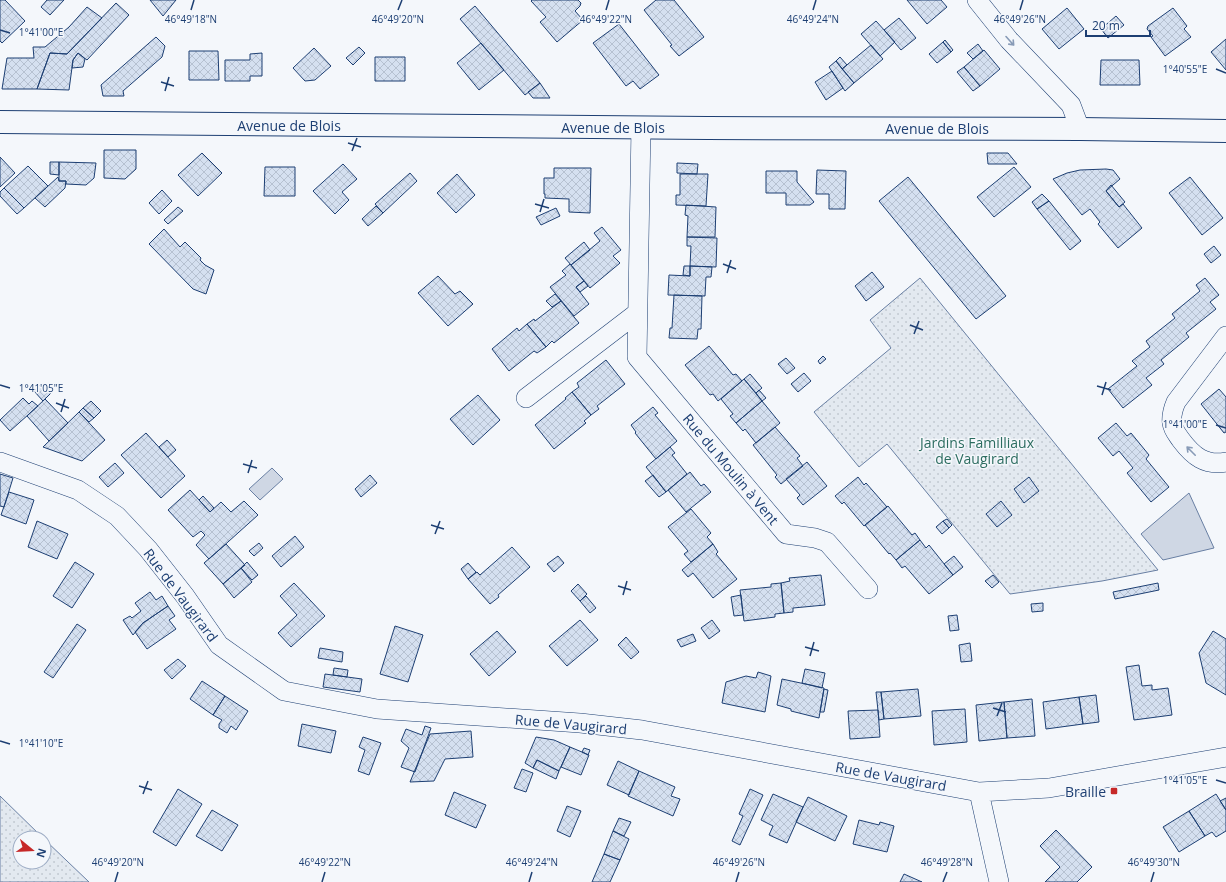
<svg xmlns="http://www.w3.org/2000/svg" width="1226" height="882" viewBox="0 0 1226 882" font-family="'Open Sans',sans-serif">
<defs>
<pattern id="garden-dots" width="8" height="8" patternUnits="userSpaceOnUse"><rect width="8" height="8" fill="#e3e9f0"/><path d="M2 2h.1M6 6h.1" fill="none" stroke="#c2c9d1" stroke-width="1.8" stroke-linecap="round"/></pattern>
<pattern id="building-cross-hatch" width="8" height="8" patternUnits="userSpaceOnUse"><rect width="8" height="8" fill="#d5e0f0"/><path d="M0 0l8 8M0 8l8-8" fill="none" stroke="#b6c1d1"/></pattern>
</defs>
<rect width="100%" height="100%" fill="#f4f7fb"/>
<!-- garden -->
<path fill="url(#garden-dots)" stroke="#687fa3" d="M920 278 1158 570 1102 581 1010 594 887 444 859 467 814 412 891 348 870 320Z
M0 796 43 838H20V862H44V839L89 882H0Z"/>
<!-- water -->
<path fill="#cfd7e4" stroke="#687fa3" d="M272 468 283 479 260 500 249 489Z
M1189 493 1214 548 1163 560 1141 534Z"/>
<!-- building -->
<path fill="url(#building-cross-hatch)" stroke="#1d3f73" d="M0 0H5L25 21 2 43 0 41Z
M47 0H64L50 15 41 7Z
M150 0H176L163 16Z
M532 0H578L581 3 580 6 575 11 583 20 557 42 540 22 546 17 531 1Z
M656 0H674L704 37 679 56 670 46 672 45 644 10Z
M907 0H941L947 7 927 24Z
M116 3 129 15 87 60 78 53 73 60 69 90 37 89 50 53 67 54Z
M475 6 540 83 525 95 460 19Z
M87 7 102 18 67 54 50 53 37 89H2L7 58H34L33 47H45L69 27Z
M1067 8 1084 29 1059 49 1042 29Z
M1173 8 1187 26 1184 29 1191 37 1165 56 1151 37 1153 36 1147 29 1148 26Z
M1116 16 1124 25 1108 38 1101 29Z
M899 18 916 38 901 50 884 30Z
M876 21 895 42 880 56 861 34Z
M619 24 659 75 640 89 633 81 626 86 593 43Z
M156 37 165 46 162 57 123 91 124 96H103L101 85Z
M1226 39V70L1211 52Z
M945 40 953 50 951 52 943 42Z
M943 42 951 52 937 63 929 54Z
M481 43 504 70 479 90 457 63Z
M978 44 983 51 973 59 967 53Z
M871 45 883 59 854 83 842 69Z
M359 47 365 53 353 65 346 58Z
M314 48 331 66 315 80 305 81 293 68Z
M984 50 1000 69 980 86 964 67Z
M189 51H218L219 80H189Z
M78 53 85 59 83 67 72 68 73 60Z
M262 53V76H250V81H225V60H250V54Z
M375 57H405V81H375Z
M840 57 847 65 842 69 836 61Z
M1101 60H1139L1140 85H1100Z
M836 61 854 83 845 91 829 67Z
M964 67 980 86 973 91 957 72Z
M832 71 843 88 826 100 815 82Z
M540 83 550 98H533L528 92Z
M104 150H136V169L125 179 104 178Z
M202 153 222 173 198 196 178 175Z
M987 153H1008L1017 164H988Z
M0 157 15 173 0 187Z
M50 162H59V175L50 174Z
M59 162 96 163 94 178 86 185 66 184V181H59Z
M677 163 698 164 697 174 677 173Z
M343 164 357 179 342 192 349 200 335 214 313 191Z
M28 166 48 186 24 208 4 188Z
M265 167H295V196H264Z
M1014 167 1031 187 994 217 977 197Z
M554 168H591L590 213 569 212V199L545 198V194H544V178H554Z
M1106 169 1113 170 1120 179 1106 191 1119 207 1123 204 1142 228 1118 248 1098 224 1100 222 1090 209 1082 215 1053 179 1067 173 1080 170Z
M817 170 846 171 845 209H829V194H816Z
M766 171H797V182L814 202 810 205H786V193H766Z
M410 173 417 181 383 213 375 204Z
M457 174 475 195 456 213 437 193Z
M680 174H708L706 206 676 205V195H680Z
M58 177 59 181H66L65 188 45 207 35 198Z
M908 177 1006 296 976 319 879 201Z
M1190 177 1223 218 1202 235 1169 193Z
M1111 185 1125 202 1119 207 1106 191Z
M4 188 24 208 17 214 0 196V192Z
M162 190 172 201 159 214 149 203Z
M1042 194 1049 201 1037 209 1032 202Z
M1049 201 1081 241 1070 250 1037 209Z
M686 205 716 207 715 237H687L688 216 685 215Z
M376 206 383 213 368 226 362 219Z
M178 207 183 211 168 224 164 220Z
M556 208 560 216 541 225 536 217Z
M602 227 621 250 613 256 620 263 590 288 571 265 600 241 594 233Z
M164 229 180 247 185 242 201 258 200 260 205 265 214 270 206 294 193 289 149 244Z
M687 237 717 238 716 267 690 266 691 246H687Z
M584 242 590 250 571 265 565 258Z
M1214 246 1221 255 1211 263 1204 254Z
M570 264 584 281 576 287 589 304 574 316 550 287 566 275 562 271Z
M684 266H690V276L683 275Z
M690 266 712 267 711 277H706L705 296 668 295 669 275 690 276Z
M872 272 884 287 866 301 855 286Z
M438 276 455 294 460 291 473 304 448 326 418 293Z
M1205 278 1219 295 1210 302 1216 309 1186 333 1189 337 1161 360 1164 364 1146 378 1152 385 1123 408 1108 389 1137 366 1132 361 1150 347 1146 341 1175 318 1172 314 1200 291 1196 285Z
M584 281 588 286 580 292 576 287Z
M555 294 561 301 552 307 546 301Z
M674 295 702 296 701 329H698L697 339 669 338 670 328H672Z
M561 301 579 323 554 343 552 341 546 347 527 324 534 319 535 321Z
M527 324 546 347 537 353 534 351 509 371 492 349 517 328 519 331Z
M709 346 733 375 736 374 742 381 718 401 713 394 710 395 685 365Z
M823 356 826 359 820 364 818 361Z
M786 358 795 368 787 374 778 364Z
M606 360 625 384 597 406 599 409 591 415 572 392 579 387 577 383Z
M804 373 811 381 798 392 791 384Z
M750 374 762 388 756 393 744 379Z
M744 379 762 401 736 423 730 416 733 414 721 399Z
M41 384 51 393 43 401 34 391Z
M1219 389 1226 397V432L1224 433 1201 404Z
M759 390 766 398 762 401 756 393Z
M572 392 591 415 584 421 586 423 554 449 535 425 566 399 565 398Z
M478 395 500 420 473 445 450 419Z
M23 398 29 404 32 401 38 406 10 431 0 420Z
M45 399 68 423 49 441 27 416Z
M91 401 101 411 94 418 83 408Z
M762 401 780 423 756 443 745 429 743 431 736 423Z
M653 407 658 413 655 415 677 441 656 459 635 433 636 432 631 425Z
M83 408 94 418 89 422 79 412Z
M79 412 105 440 82 461 43 447Z
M1116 423 1127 436 1131 433 1149 455 1146 459 1169 487 1151 502 1127 473 1133 468 1119 451 1113 456 1098 438Z
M775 427 800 456 797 458 803 466 781 484 775 477 777 475 753 445Z
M146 433 185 476 161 498 121 455Z
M167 440 176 450 168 457 159 447Z
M670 447 675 453 672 455 687 474 666 492 646 467Z
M807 462 827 486 803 505 797 498 800 495 786 479Z
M115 463 124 473 108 487 99 477Z
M690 472 701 486 704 484 711 492 686 512 668 490Z
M0 474 13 478 4 507 0 506Z
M370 475 377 483 361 497 355 489Z
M653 475 666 492 659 497 645 481Z
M858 477 864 485 866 483 887 507 864 526 844 502 842 504 835 496Z
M1029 477 1039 491 1024 503 1014 489Z
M190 490 210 512 221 502 231 512 244 501 258 515 209 559 196 545 205 535 201 531 193 537 168 510Z
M9 492 34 500 26 524 1 515Z
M203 496 214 508 210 512 199 500Z
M1001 501 1012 515 997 527 986 514Z
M888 506 912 535 915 533 920 540 896 560 890 553 889 554 865 525Z
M691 509 711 533 707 537 713 544 691 562 684 554 688 551 668 527Z
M947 519 952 525 949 528 943 521Z
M37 521 68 534 57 559 28 547Z
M943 521 949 528 942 534 936 527Z
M295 536 304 547 281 567 272 556Z
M920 540 926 548 929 545 953 575 929 594 905 566 902 568 896 560Z
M259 543 263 548 254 556 249 551Z
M226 544 245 565 223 584 204 563Z
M713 544 718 552 716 554 737 579 713 598 693 573 688 577 682 570Z
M512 547 530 567 498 595 499 597 490 604 468 579 477 572 480 575Z
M558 556 564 563 554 572 547 564Z
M954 556 963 567 953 575 944 564Z
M75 562 94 574 72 608 53 596Z
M247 562 258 575 252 580 241 568Z
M468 563 476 572 468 579 461 569Z
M241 568 252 582 234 598 223 584Z
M821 575 825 605 793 608V612L784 613 781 583 790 581 789 578Z
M993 575 999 582 992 588 985 581Z
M294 583 325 616 291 647 278 633 297 615 280 596Z
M781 583 784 613 775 614V617L744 621 740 590 771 587V584Z
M1158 583 1159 590 1115 599 1113 592Z
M578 584 587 594 580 601 571 591Z
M150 592 156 600 162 596 168 606 143 623 133 635 123 620 130 616 132 618 141 611 135 603Z
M741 595 743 615 734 616 731 597Z
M586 596 596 608 590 613 580 601Z
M1043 603V611L1032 612 1031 604Z
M168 606 175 616 169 620 176 629 147 649 135 632 143 623Z
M957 615 959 630 950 631 948 616Z
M580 620 598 640 567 666 549 646Z
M712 620 720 631 709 639 701 628Z
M77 624 86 630 53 678 44 672Z
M395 626 423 635 408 682 380 674Z
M497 631 516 652 489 676 470 654Z
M1213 631 1226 639V695L1206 683 1199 653Z
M693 634 696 641 681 647 677 640Z
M626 637 639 652 631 659 618 645Z
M970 643 972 661 961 662 959 645Z
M320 648 343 652 342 662 318 658Z
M178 659 186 666 172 679 164 670Z
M1139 665 1142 686 1152 685V690L1168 688 1172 715 1134 720 1126 667Z
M334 668 348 670 347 677 333 675Z
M805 669 825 673 822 688 802 683Z
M758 672 771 676 765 712 722 703 726 682 746 676 756 678Z
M325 674 362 679 360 692 323 687Z
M782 679 824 688 819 718 791 711V709L777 705Z
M202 681 225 696 213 715 190 699Z
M824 689 828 690 824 712H820Z
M918 689 921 716 884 719 881 692Z
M876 692H881L884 719 879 720Z
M1096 695 1099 722 1083 724 1079 697Z
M225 696 248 711 236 730 231 726 227 733 219 728V724L222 720 213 715Z
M1079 697 1083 724 1046 729 1043 702Z
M1032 699 1035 736 1007 738 1004 702Z
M1004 702 1007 738 979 741 976 705Z
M965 709 967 742 934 745 932 711Z
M878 710 880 737 850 739 848 711Z
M302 724 336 731 331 753 298 746Z
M425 726 431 728 415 772 401 767 409 748 401 741 406 729 422 735Z
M471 731 473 757 445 759 434 781 410 782 430 734Z
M363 737 381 743 369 775 358 771 365 750 359 747Z
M536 737 554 740 570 747 559 771 537 760 533 768 525 763Z
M570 747 589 755 581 775 561 767Z
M584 748 590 750 588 755 582 752Z
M537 760 559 771 556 779 533 768Z
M618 761 639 771 629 795 607 785Z
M522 769 533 773 526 792 514 788Z
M639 771 675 787 671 796 680 799 673 816 628 796Z
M178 789 202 804 176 846 153 832Z
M750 789 763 795 740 845 732 841 743 816 739 814Z
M454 792 486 805 476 828 445 815Z
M773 794 803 807 787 843 769 835 773 826 761 820Z
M1216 794 1226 810V831L1216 837 1212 832 1205 836 1189 811Z
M808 797 847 816 835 841 796 822Z
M1226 798V810L1220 801Z
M567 806 581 811 570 837 557 831Z
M212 810 238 825 222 851 196 836Z
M1189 811 1205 836 1179 852 1163 827Z
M619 818 631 822 624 836 613 831Z
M859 820 879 825 880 822 894 826 887 852 853 844Z
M1056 830 1092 867 1077 882H1045L1060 867 1040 846Z
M613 831 629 839 620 860 604 854Z
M604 854 620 860 610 882H592Z
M904 874 922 882H900Z"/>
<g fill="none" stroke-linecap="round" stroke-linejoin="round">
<defs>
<path id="minor" d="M977 0 1009 40 1071 105 1080 129
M641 127 637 357 786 534 815 538 827 542 868 589
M1226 336 1176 402C1173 409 1171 415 1172 423 1173 430 1177 434 1181 440 1193 456 1205 466 1226 462
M526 398 637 313
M0 462 78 490 117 516 148 549 185 596 219 645 284 691 377 709 580 723 642 730 979 792 1049 788 1226 757
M979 792 999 882"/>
<path id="secondary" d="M0 122 707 128 1080 129 1226 131"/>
</defs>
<!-- minor casing -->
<use href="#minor" stroke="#1d3f73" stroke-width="20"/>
<!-- secondary casing -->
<use href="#secondary" stroke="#1d3f73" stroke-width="24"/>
<!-- minor -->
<use href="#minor" stroke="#f4f7fb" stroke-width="19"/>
<!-- secondary -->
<use href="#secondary" stroke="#f4f7fb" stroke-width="22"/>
</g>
<!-- one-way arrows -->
<defs><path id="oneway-shaft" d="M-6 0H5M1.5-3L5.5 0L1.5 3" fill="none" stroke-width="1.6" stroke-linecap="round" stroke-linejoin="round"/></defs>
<g stroke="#889bb7">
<use href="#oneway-shaft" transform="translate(1010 41) rotate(48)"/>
<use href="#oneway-shaft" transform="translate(1191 451) rotate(-135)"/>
</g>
<!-- ticks -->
<path fill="none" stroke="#1d3f73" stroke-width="1.5" d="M191 10 194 0M398 10 402 0M606 10 609 0M813 10 816 0M1020 10 1023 0M0 30 10 33M1216 69 1226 73M161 82 174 86M165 91 169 77M348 143 361 147M352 151 357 138M535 204 549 208M540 212 544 199M723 264 736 269M727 273 731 260M910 325 923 330M914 334 919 321M0 385 10 388M1097 386 1111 390M1102 395 1106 382M56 403 69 408M61 412 65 399M1216 425 1226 428M243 464 257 468M248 473 252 460M431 525 444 529M435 534 440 521M618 586 631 590M623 595 627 581M805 647 819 651M810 656 814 642M993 708 1006 712M997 716 1002 703M0 741 10 744M1216 780 1226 783M139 786 152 790M143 794 148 781M115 882 118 872M322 882 325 872M529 882 532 872M736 882 739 872M943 882 947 872M1151 882 1154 872"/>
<!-- markers -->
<rect fill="#c62828" stroke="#f4f7fb" stroke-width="1.5" x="1110" y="787" width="8" height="8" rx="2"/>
<g text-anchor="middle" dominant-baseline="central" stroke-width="3" stroke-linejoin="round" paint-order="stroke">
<!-- street labels -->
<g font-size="14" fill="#1d3f73" stroke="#f4f7fb">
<text x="289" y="125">Avenue de Blois</text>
<text x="613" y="127">Avenue de Blois</text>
<text x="937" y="128">Avenue de Blois</text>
<text transform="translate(731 469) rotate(50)">Rue du Moulin à Vent</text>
<text transform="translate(181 595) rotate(53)">Rue de Vaugirard</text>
<text transform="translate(571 724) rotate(5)">Rue de Vaugirard</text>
<text transform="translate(891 776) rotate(10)">Rue de Vaugirard</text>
</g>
<!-- park labels -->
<g font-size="14" fill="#2c6c60" stroke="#f4f7fb">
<text x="977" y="442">Jardins Familliaux<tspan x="977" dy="16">de Vaugirard</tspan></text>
</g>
<!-- poi labels -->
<g font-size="14" fill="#1d3f73" stroke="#f4f7fb" text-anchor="end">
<text x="1106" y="791">Braille</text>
</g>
</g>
<g font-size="10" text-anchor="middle" fill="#1d3f73" stroke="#f4f7fb" stroke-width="3" stroke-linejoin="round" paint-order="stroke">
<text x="191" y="23">46°49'18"N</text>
<text x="398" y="23">46°49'20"N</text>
<text x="606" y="23">46°49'22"N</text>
<text x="813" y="23">46°49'24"N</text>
<text x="1020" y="23">46°49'26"N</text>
<text x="41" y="36">1°41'00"E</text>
<text x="1185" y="73">1°40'55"E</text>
<text x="41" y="392">1°41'05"E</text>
<text x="1185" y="428">1°41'00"E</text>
<text x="41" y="747">1°41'10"E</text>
<text x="1185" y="784">1°41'05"E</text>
<text x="118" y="866">46°49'20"N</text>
<text x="325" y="866">46°49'22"N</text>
<text x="532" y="866">46°49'24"N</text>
<text x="739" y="866">46°49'26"N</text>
<text x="947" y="866">46°49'28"N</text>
<text x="1154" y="866">46°49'30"N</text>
</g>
<!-- north arrow -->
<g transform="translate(32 850) rotate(108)"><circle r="19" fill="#f4f7fb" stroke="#9eadc5"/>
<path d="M0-3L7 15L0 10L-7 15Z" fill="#c62828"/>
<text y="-6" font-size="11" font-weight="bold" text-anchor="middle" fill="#1d3f73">N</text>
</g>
<!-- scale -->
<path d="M1086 30v6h64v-6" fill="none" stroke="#1d3f73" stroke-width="2"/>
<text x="1092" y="30" font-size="12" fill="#1d3f73" stroke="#f4f7fb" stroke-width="3" paint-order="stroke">20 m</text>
</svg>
